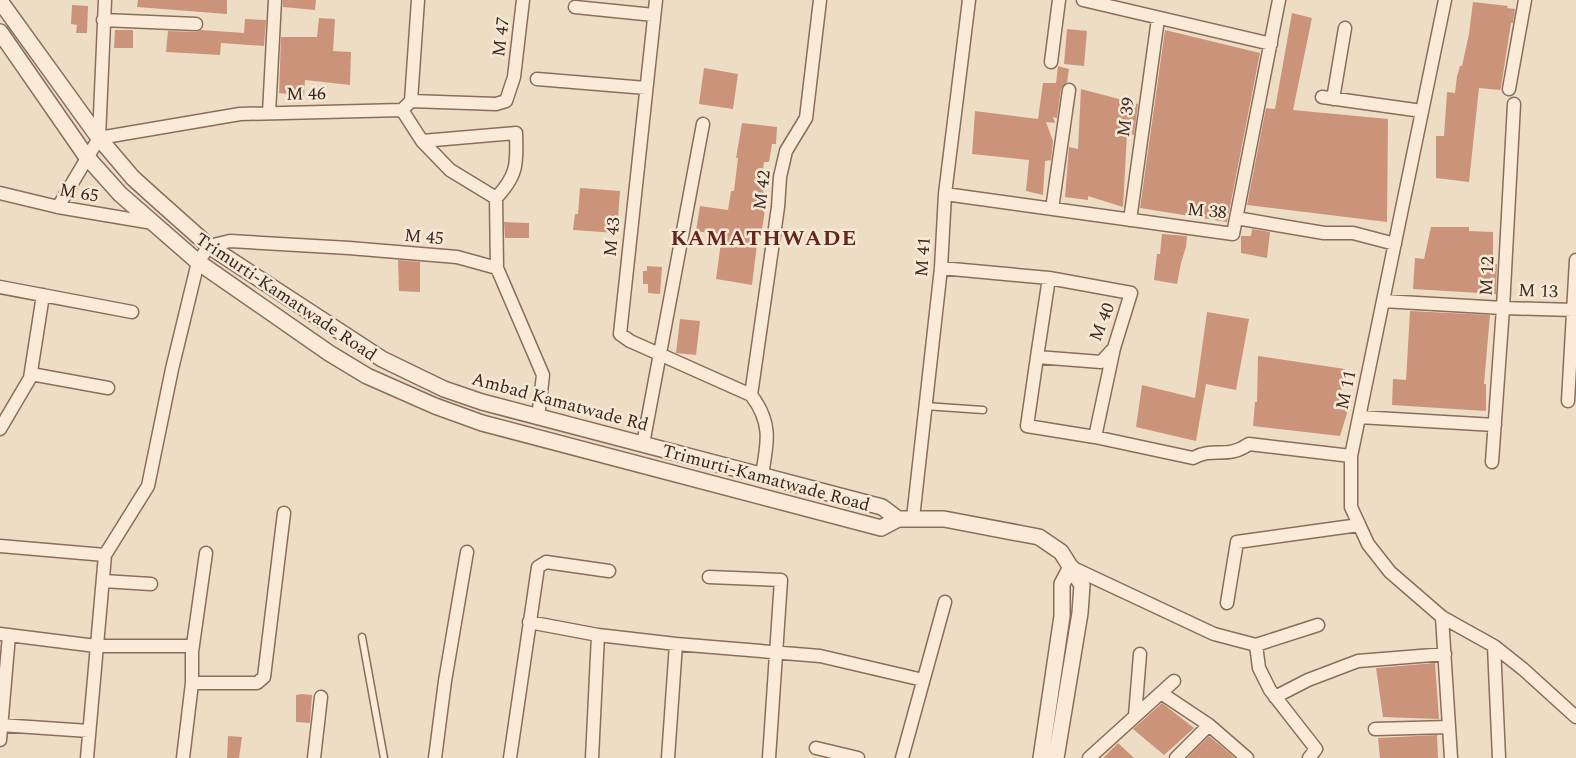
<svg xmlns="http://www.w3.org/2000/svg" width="1576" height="758" viewBox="0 0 1576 758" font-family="Spectral,serif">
<rect width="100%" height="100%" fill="#eeddc5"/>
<!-- building -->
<path fill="#cc937b" d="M138 0H227V14L137 7Z
M283 0H316L315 10 283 7Z
M1473 2 1508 6 1507 8 1515 9 1513 23H1511L1501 87 1500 90 1479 88 1469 182 1436 178V136H1444L1447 92 1455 93 1457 76 1460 66H1462L1469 34Z
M72 5 88 6 87 33H76L77 25 71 24Z
M1292 13 1312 18 1293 110 1388 119 1387 222 1247 205 1266 108 1275 109Z
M319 18 335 19 333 51 351 52 350 85 305 80 304 96 279 93 281 37H317Z
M245 19 266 20 264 46 221 43 220 55 166 52 168 31 196 32 201 30 244 33Z
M1067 29 1087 31 1084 66 1064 64Z
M115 30H133V48H114Z
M1165 30 1260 53 1227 222 1140 208Z
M1058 66 1069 69 1067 82 1061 89 1057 118 1053 117 1055 123 1046 122 1053 141 1051 160 1045 161 1043 195 1026 191 1029 160 972 154 975 111 1038 119 1043 83H1056Z
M704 68 738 74 733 109 699 104Z
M1081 89 1138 104 1134 135 1127 134 1123 207 1088 196V200L1065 197 1069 147 1078 149Z
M742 123 777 127 776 144H772L769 162H764L761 183 764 184 763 196 767 197 761 236H758L752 285 716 279 722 235 696 231 700 206 728 210 731 191H734L738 158H736Z
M580 188 620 191 617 233 573 230 575 214H578Z
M504 222 529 223V238H505Z
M1431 227H1469V231L1493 232V264H1497L1496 294 1413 289 1415 258 1424 259Z
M1252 229 1270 232 1267 258 1241 253V236H1251Z
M1162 234 1187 236 1186 247 1181 263 1177 284 1154 280 1157 254H1160Z
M398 260 420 262V292L399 291Z
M647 266 662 267 660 294 648 293V284H643V271H647Z
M1410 311 1490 315 1484 384H1486V411L1392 405 1393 379 1406 380Z
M1207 312 1249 319 1236 390 1206 384 1196 441 1136 427 1142 385 1195 398Z
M680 319 700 321 696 355 676 353Z
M1258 356 1345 369 1338 409 1348 410 1340 436 1253 426 1255 402H1257Z
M1435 663 1439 719 1383 717 1376 668Z
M302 694 312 695 310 723 296 722V695Z
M1162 703 1194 728 1164 755 1133 729Z
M1437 735 1438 758H1380L1378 738Z
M228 736 242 737 239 758H227Z
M1209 736 1235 758H1187Z
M1118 743 1134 758H1103Z"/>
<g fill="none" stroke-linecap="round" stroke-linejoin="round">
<defs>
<path id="service" d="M925 406 983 410
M362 637 384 758"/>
<path id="minor" d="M656 0 620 334 630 341 751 395
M1083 0 1271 44
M1445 0 1351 456V507L1368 544 1390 572 1442 617 1451 758
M575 7 654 15
M103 20 196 24
M1051 62 1059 0
M537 79 646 88
M1509 89 1525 0
M1322 97 1422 111
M1333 99 1345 28
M411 101 496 104 506 101 514 77 523 0
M402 110 422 141
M269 113 275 0
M99 138 240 114 402 110 411 101 418 0
M0 193 58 207 153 223
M945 194 1233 234 1279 0
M496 198 450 170 422 141 516 133C517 163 518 175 496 198L497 268
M58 207 99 138 105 0
M1052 209 1069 90
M1236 218 1324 233H1353L1395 244
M1130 220 1158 19
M941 268 1049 278 1131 293 1114 348 1101 362 1037 357 1049 278
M0 287 132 312
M1383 301 1503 308 1514 104
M1037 357 1027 426 1095 437 1193 458C1215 446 1226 460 1249 444L1351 456
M31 374 108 388
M1568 401 1576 260
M1359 417 1495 425
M0 429 30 378 43 295
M1095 437 1114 348
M643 444 703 124
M1492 462 1503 308 1573 310
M762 474C768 442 772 422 751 395L778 207 780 177 786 151 806 118 820 0
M913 518 941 268 945 194 969 0
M0 546 105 555
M1071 567 1214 634 1256 645
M709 577 781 580 769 758
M103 581 151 584
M1227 603 1237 542 1359 525
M1442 617 1494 646 1523 669 1576 717
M529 622 598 635
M0 634 96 646H193
M1494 646 1499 758
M192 683V652L206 553
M1161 693 1209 725
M1275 697 1308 680 1358 661 1445 654
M1135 716 1140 654
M0 725 89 731
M1375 729 1449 727
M0 740 9 635
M816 748 858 758
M87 758 105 555 148 486 172 369 198 262 209 246 230 241 349 248 457 257 497 268 543 375 538 418
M183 758 192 683H257L264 677 284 513
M314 758 321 697
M435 758 445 681 467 552
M510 758 538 567 546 562 609 571
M592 758 598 635 676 644 820 656 923 680
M668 758 676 644
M902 758 945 602
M1089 758 1174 681
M1176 758 1209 725 1247 758
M1309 758 1316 749 1270 690 1259 668 1256 645 1318 625"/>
<path id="tertiary" d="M0 1 99 138 133 178 154 197 209 246 382 359 444 389 482 402 882 507 898 519H944L1039 537 1061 552 1082 585 1080 613 1056 758
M0 32 86 156 120 194 198 262 329 353 367 376 435 406 482 423 881 528 898 519
M1041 758 1062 616V584L1071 567"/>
</defs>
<!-- service casing -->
<use href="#service" stroke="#896e5b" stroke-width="9"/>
<!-- minor casing -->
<use href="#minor" stroke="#896e5b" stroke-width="15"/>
<!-- tertiary casing -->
<use href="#tertiary" stroke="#896e5b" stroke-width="18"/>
<!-- service -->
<use href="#service" stroke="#f9ebd8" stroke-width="6"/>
<!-- minor -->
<use href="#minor" stroke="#f9ebd8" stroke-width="12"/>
<!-- tertiary -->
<use href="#tertiary" stroke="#f9ebd8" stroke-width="15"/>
</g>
<g text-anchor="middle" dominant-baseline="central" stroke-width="5" stroke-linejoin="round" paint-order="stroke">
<!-- street labels -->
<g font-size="18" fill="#39281f" stroke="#f5e8d4">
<text transform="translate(501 37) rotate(-83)">M 47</text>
<text transform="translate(306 94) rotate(-1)">M 46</text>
<text transform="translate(1126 117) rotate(-82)">M 39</text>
<text transform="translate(762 190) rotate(-83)">M 42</text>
<text transform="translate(79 193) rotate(10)">M 65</text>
<text transform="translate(1207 211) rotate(5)">M 38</text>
<text transform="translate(424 237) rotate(5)">M 45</text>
<text transform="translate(612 237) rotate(-84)">M 43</text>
<text transform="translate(923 257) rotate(-86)">M 41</text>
<text transform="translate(1487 276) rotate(-87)">M 12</text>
<text transform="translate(1538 291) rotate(2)">M 13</text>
<text transform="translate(286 297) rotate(34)">Trimurti-Kamatwade Road</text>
<text transform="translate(1102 322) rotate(-68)">M 40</text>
<text transform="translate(1346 390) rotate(-78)">M 11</text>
<text transform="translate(560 402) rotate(15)">Ambad Kamatwade Rd</text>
<text transform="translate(766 478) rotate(15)">Trimurti-Kamatwade Road</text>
</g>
<!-- district labels -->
<g font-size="22" font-weight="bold" letter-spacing="1" fill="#65251e" stroke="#f5e8d4">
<text x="764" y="238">KAMATHWADE</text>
</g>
</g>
</svg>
